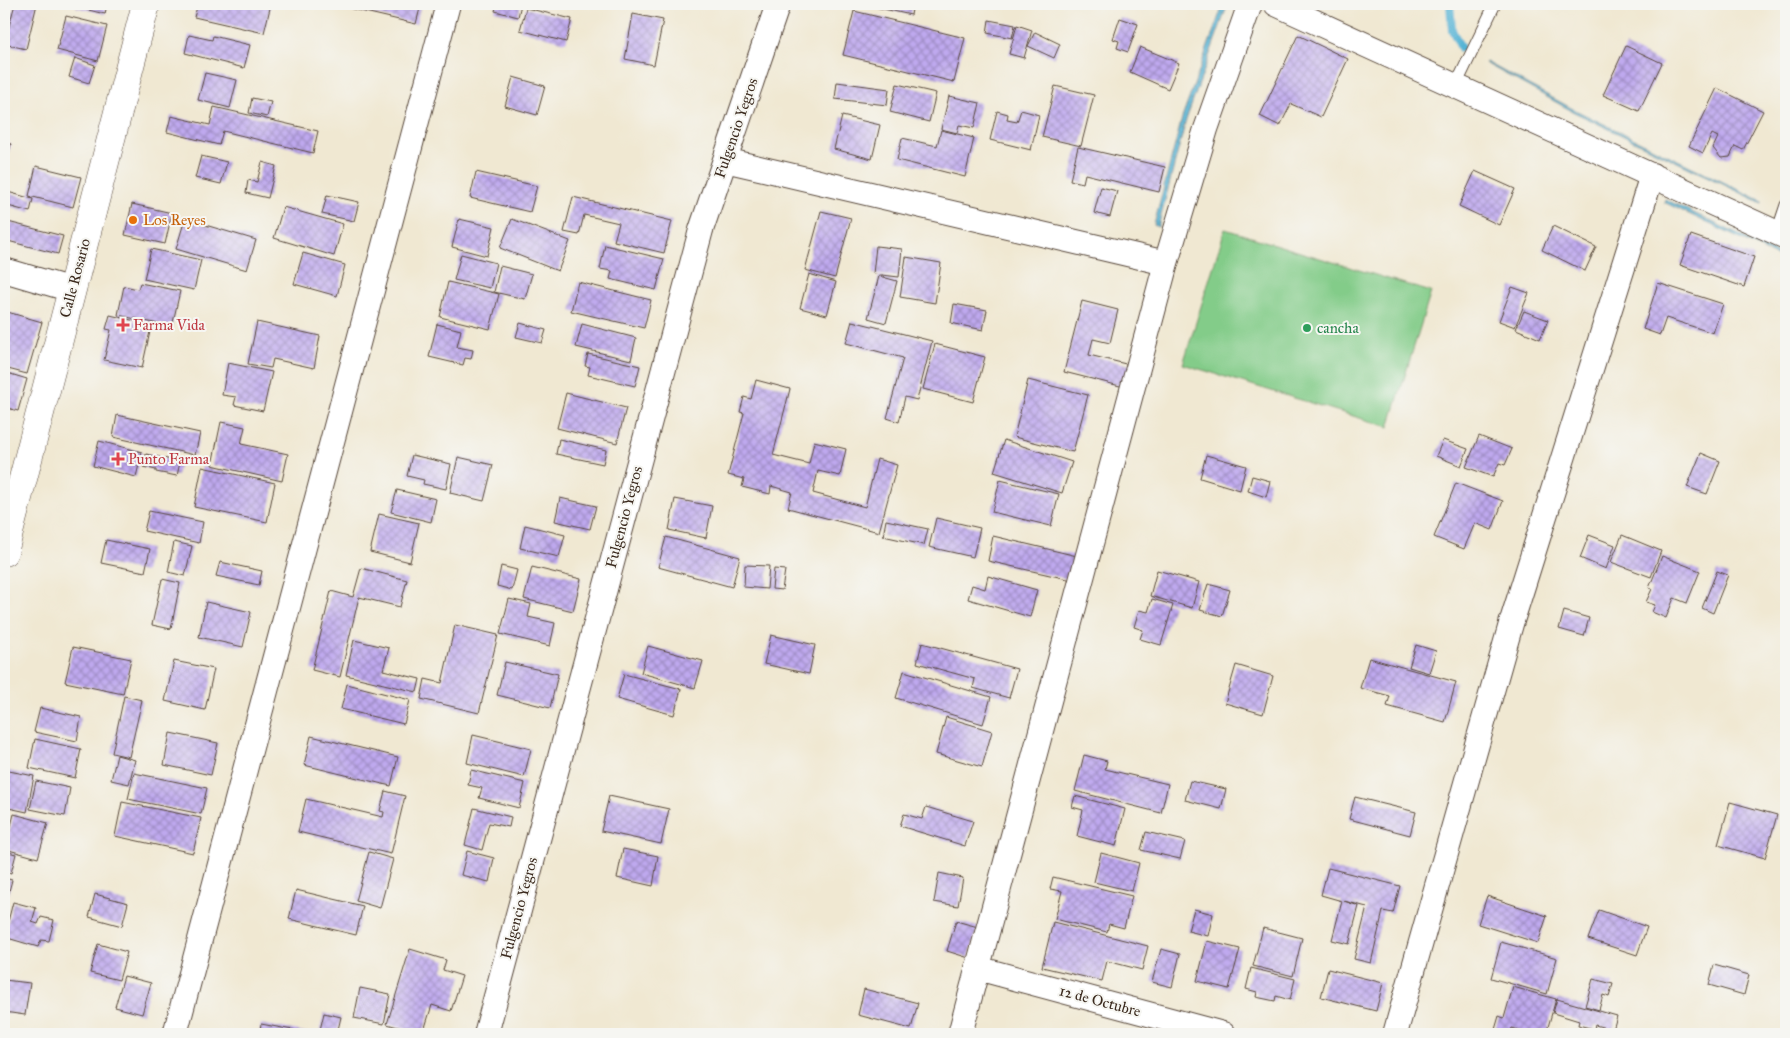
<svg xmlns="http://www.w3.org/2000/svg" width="1790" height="1038" viewBox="0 0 1790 1038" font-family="'IM FELL Great Primer',serif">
<defs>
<pattern id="water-ripples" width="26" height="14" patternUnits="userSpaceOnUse" patternTransform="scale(1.25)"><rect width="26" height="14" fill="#57b4d5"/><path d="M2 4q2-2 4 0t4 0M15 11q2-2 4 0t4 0" fill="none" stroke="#4993ac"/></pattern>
<pattern id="building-cross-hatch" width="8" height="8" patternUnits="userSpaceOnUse" patternTransform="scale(1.25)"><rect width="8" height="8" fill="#bfa9ef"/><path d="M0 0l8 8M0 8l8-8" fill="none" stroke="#9c8ac1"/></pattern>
</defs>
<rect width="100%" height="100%" fill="#f6f6f2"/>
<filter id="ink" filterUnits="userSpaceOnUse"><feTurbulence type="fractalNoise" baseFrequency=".02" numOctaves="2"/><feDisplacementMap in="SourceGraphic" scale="10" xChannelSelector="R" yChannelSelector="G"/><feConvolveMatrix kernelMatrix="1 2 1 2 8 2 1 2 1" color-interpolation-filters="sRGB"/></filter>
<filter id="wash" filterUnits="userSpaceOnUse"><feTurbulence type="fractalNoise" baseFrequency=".0096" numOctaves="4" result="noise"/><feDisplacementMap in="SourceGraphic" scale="20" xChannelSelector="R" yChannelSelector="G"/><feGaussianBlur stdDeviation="1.12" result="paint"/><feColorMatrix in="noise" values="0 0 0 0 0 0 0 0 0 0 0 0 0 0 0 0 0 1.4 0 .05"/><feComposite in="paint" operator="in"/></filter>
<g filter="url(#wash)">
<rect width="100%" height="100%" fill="#f0e8d2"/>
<!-- pitch -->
<path fill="#83cc89" stroke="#5f7b54" d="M1225 229 1431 292 1389 427 1183 364Z"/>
<!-- water -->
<path fill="url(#water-ripples)" stroke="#496f7a" d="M1221 4H1228L1186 120 1158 227 1154 225 1182 118 1223 5Z
M1486 62 1573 109 1762 201V203L1572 111 1485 63Z
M1665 199 1786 258V261L1664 202Z"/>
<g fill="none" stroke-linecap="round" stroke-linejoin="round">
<!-- stream -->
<path stroke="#57b4d5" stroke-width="8" d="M1450 4 1452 30 1461 48"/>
</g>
<g id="blocks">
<!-- building -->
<path fill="url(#building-cross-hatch)" d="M15 4H37L26 49 4 44Z
M77 4H107L105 14 76 7Z
M198 4H271L264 33 194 17Z
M349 4H421L416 24 348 8Z
M497 4H521L518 17 495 11Z
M557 4H573L572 8Z
M861 4H913L911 15Z
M526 8 572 19 566 42 520 30Z
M854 11 965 38 954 82 843 55Z
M633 14 663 20 654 65 625 59Z
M66 16 107 26 98 61 57 50Z
M1120 18 1138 24 1128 52 1117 48 1119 41 1113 39Z
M989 20 1015 25 1012 38 987 33Z
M1017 25 1032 30 1024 58 1009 54Z
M1035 32 1060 44 1054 58 1028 46Z
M189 35 212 40 213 36 250 45 244 68 185 53Z
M1298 35 1348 59 1321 117 1291 104 1280 126 1260 116Z
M1626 46 1662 63 1639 111 1603 95Z
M1140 47 1179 63 1168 89 1130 72Z
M75 58 95 65 89 83 69 77Z
M205 73 237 80 230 108 198 100Z
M513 77 545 86 537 115 505 106Z
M837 82 889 89 887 105 835 99Z
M897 84 936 93 929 122 890 112Z
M1055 86 1094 95 1081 146 1042 137Z
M1717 88 1763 111 1743 150 1735 146 1730 157 1721 158 1713 148 1718 137 1712 134 1703 153 1689 146Z
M949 96 980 103 974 128 959 125 957 133 941 129Z
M252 98 271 102 267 117 249 113Z
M214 107 318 131 313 153 223 131 219 145 167 132 171 116 210 125Z
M1021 110 1039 115 1031 150 990 140 997 111 1008 114 1007 120 1017 122Z
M842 116 880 125 872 159 834 149Z
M941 130 974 138 965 177 897 160 902 138 937 146Z
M4 142 11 144 4 170Z
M1078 147 1165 167 1159 192 1085 174 1083 183 1070 180Z
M201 156 227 162 221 184 195 178Z
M262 162 276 166 268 198 246 193 248 180 257 182Z
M36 166 81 177 73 207 29 196Z
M1475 171 1515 189 1499 225 1459 206Z
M476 172 537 186 530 212 470 198Z
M1101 187 1117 191 1110 217 1094 213Z
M4 191 33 199 30 212 8 206 4 219Z
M327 195 359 202 354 221 322 214Z
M573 197 672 221 664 253 614 241 619 223 584 215 579 235 564 232Z
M132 204 172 213 165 244 125 235Z
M283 207 343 224 334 256 274 238Z
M821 211 851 218 835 278 805 270Z
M185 219 256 240 247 270 176 249Z
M459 219 494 227 487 256 452 247Z
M512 219 570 241 558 271 500 248Z
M4 221 63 236 58 254 4 240Z
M1553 226 1596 247 1585 271 1542 250Z
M1691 235 1754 257 1744 287 1680 265Z
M605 245 664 259 656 290 610 279 612 271 600 269Z
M876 246 902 249 899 277 873 274Z
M151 249 201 260 194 290 144 279Z
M303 253 345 265 337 296 294 284Z
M461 254 496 263 490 288 454 280Z
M906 257 941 263 935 303 900 297Z
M500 266 532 274 525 299 494 292Z
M809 274 836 282 827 315 800 308Z
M879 276 897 281 886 323 868 318Z
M448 282 499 294 490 329 440 317Z
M578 282 651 300 644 328 571 311Z
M140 283 180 291 172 327 118 315 124 286 138 289Z
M1658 283 1723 304 1713 333 1666 318 1660 335 1643 329Z
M1512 287 1529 293 1515 327 1499 321Z
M1082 301 1118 310 1110 343 1093 339 1089 355 1134 366 1128 388 1064 372Z
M954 304 987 310 983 330 951 323Z
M4 311 42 322 27 374 4 368Z
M1524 311 1548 320 1540 339 1516 329Z
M110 315 140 322 139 324 151 327 142 368 104 360 111 330 106 329Z
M852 321 932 341 917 400 905 397 899 422 887 418 903 358 846 343Z
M257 322 320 336 314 368 273 359 271 368 248 364Z
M520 323 546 330 542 343 516 337Z
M437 324 461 330 457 347 473 350 471 359 465 358 463 365 429 357Z
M582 324 636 338 631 360 576 347Z
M935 344 985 357 973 402 923 389Z
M588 354 640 366 635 386 588 375 590 367 585 366Z
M228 363 272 372 263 411 234 405 236 397 222 395Z
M4 372 27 379 18 411 4 407Z
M756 380 790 389 773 455 809 464 814 441 846 449 840 476 818 471 813 493 865 507 877 459 897 465 879 532 788 508 792 492 771 486 770 494 742 487 744 479 728 475 744 413 740 412 744 397 751 399Z
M1028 380 1088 395 1073 452 1014 437Z
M566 393 626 408 617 443 557 428Z
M117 415 200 433 195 455 113 437Z
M221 422 245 427 241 444 288 454 282 481 212 465Z
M1479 436 1512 449 1505 465 1499 463 1493 477 1466 467Z
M559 439 606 450 603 464 556 454Z
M1004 440 1072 462 1062 493 994 472Z
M1443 440 1468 449 1461 466 1436 456Z
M99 441 142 452 136 477 93 466Z
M1701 453 1720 461 1707 494 1687 487Z
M146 454 180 462 177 476 156 472V470L143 467Z
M412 455 451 464 446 489 423 484 424 480 407 476Z
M1206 455 1246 466 1240 490 1200 478Z
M458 457 493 465 484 501 450 493Z
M202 467 275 483 267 522 194 507Z
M1252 476 1270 481 1266 497 1248 491Z
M1000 480 1059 494 1051 526 992 512Z
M1456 483 1503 501 1492 530 1475 523 1464 549 1434 537Z
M397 490 436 499 431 522 391 512Z
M560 498 596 506 590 529 555 521Z
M675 499 712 506 706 538 669 530Z
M149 511 203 522 199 543 144 531Z
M379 514 419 523 410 562 370 552Z
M936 518 980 528 973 557 929 547Z
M886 520 928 529 924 545 883 536Z
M525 525 565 535 559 557 520 548Z
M1589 535 1615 545 1606 569 1580 558Z
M1622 535 1661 551 1651 577 1611 562Z
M993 536 1077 556 1072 580 988 561Z
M666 537 740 557 732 587 658 567Z
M106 540 150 549 145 572 101 563Z
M174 542 192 546 185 576 168 572Z
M1662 556 1700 571 1687 603 1674 598 1666 618 1652 612 1655 605 1646 602 1652 589 1649 588Z
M220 562 262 571 259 585 216 576Z
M745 565 769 566 767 589 744 587Z
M501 566 517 570 512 590 497 586Z
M532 567 581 579 573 611 524 599Z
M361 568 407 580 400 607 359 597 340 677 312 670 331 591 353 597Z
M774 569 785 570 782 590 772 589Z
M1157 570 1199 582 1192 608 1150 596Z
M1717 571 1728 575 1713 613 1702 608Z
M988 576 1037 590 1030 617 968 599 972 585 985 589Z
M162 579 180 583 171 629 152 625Z
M1208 584 1230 590 1222 616 1200 610Z
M509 599 531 604 528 617 555 623 550 646 500 634Z
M1152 599 1173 605 1161 645 1140 639 1143 630 1134 627 1139 610 1148 612Z
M206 602 251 612 243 647 199 637Z
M1564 611 1589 618 1584 636 1559 629Z
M455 625 498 635 479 713 421 699 425 679 442 683Z
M771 635 815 645 809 674 764 664Z
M354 640 389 648 383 670 420 679 417 692 346 675Z
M922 643 1017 669 1009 698 973 688 975 679 917 663Z
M1416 645 1436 651 1429 673 1409 667Z
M648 646 703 661 695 688 641 673Z
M73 647 131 659 123 694 65 682Z
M1369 658 1456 682 1445 722 1387 706 1390 696 1360 688Z
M174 661 214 669 205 710 165 701Z
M505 662 558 674 550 708 497 695Z
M1236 665 1273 676 1263 714 1225 703Z
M904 671 991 697 983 724 896 698Z
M624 674 681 689 674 715 617 699Z
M347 684 410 700 404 724 341 709Z
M124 696 142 700 129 757 112 753Z
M40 708 81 717 77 741 34 732Z
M946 717 992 731 982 767 936 754Z
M170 733 218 743 211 775 164 765Z
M473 735 531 749 524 777 467 763Z
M311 736 398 757 391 786 304 765Z
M35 739 81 749 75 778 29 768Z
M117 755 135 760 129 784 111 780Z
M1084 755 1107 761 1105 769 1168 784 1161 813 1075 791Z
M4 770 34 776 27 812 4 807Z
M471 770 525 783 519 808 479 798 482 788 468 785Z
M134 773 207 788 201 814 128 799Z
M36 781 70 788 65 816 30 809Z
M1190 781 1226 789 1221 809 1185 800Z
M385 791 405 796 391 854 298 832 306 799 383 817 384 812 380 811Z
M609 796 669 809 661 844 601 831Z
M1075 796 1125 809 1116 846 1077 836 1083 810 1072 807Z
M1355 797 1416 812 1410 835 1349 819Z
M122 802 201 818 193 853 115 836Z
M1730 802 1777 815 1765 858 1718 845Z
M926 807 973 821 965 846 900 826 904 814 922 819Z
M474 808 511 817 509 827 489 823 482 850 465 845Z
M14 814 48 823 38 858 5 849Z
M1146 832 1185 841 1180 859 1141 850Z
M623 849 658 856 653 886 617 878Z
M4 851 16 854 11 873 4 871Z
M467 851 494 858 489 882 461 875Z
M369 852 393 859 380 908 356 901Z
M1101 853 1139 863 1132 891 1094 882Z
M1328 868 1400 886 1393 913 1383 911 1371 963 1354 959 1367 907 1344 901 1359 906 1349 944 1332 940 1342 901 1321 895Z
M939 873 963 878 958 906 934 902Z
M1053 877 1132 896 1124 928 1109 924 1107 932 1055 919 1062 891 1050 889Z
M4 878 12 880 8 895 4 894Z
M296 890 363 906 356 935 289 919Z
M95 894 128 903 122 926 89 917Z
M1487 896 1547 916 1538 943 1478 924Z
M13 902 36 908 32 922 38 924 41 917 54 920 49 941 41 940 38 947 4 937Z
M1194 909 1213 914 1208 936 1188 931Z
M1599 910 1647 927 1637 955 1588 939Z
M956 921 978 927 969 958 947 951Z
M1053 922 1148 946 1142 970 1107 961 1102 981 1042 967Z
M1263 928 1302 938 1293 976 1253 966Z
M1207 941 1240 949 1229 989 1197 981Z
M1501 942 1557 958 1547 994 1491 978Z
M98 944 127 952 119 980 90 973Z
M410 949 446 960 443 970 462 976 451 1011 432 1005 423 1034 387 1024Z
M1161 949 1180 954 1172 987 1152 982Z
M1714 965 1749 975 1744 995 1709 985Z
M1251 968 1295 979 1290 1000 1276 996 1275 1001 1256 997 1257 992 1246 989Z
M1328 969 1383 983 1376 1011 1321 997Z
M124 976 151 983 142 1014 115 1007Z
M1593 979 1613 984 1609 997 1603 995 1599 1010 1585 1006Z
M4 980 30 983 25 1015 4 1012Z
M1513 987 1556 999 1546 1034H1521L1522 1031 1512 1028 1510 1034 1494 1033 1499 1016 1504 1018Z
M360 988 390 994 384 1024 354 1018Z
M864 989 918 1003 911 1029 858 1015Z
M1557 999 1617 1016 1613 1030 1595 1025 1594 1029 1578 1025 1579 1021 1553 1013Z
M324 1013 341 1017 337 1034H319Z
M261 1024 309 1033V1034H259Z"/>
</g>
</g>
<g filter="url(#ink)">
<use href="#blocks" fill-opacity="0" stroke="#564639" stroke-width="1"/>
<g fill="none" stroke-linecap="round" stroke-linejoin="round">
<defs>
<path id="lane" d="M1456 85 1495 4
M1777 232 1786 205"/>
<path id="street" d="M1276 4 1786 237
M725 160 1166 263
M4 270 72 290
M977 968 1223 1034
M175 1034 448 4
M486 1034 701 230 778 4
M960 1034 1166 263 1206 129 1250 4
M1395 1034 1511 624 1652 175"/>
<path id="primary" d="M4 552 146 4"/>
</defs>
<!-- lane casing -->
<use href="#lane" stroke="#564639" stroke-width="13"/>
<!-- street casing -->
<use href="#street" stroke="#564639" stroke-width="26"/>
<!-- primary casing -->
<use href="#primary" stroke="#564639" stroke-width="29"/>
<!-- lane -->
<use href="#lane" stroke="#fff" stroke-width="11"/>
<!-- street -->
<use href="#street" stroke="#fff" stroke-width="24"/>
<!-- primary -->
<use href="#primary" stroke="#fff" stroke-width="28"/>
</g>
</g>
<!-- markers -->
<circle fill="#e8710a" stroke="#f6f6f2" stroke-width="2" cx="133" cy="220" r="5"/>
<g fill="#e0444e" stroke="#f6f6f2" stroke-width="2">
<path d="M120.5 317.5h5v5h5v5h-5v5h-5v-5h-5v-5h5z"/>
<path d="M115.5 451.5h5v5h5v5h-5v5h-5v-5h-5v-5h5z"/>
</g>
<circle fill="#2e9e5b" stroke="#f6f6f2" stroke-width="2" cx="1307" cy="328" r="5"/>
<g text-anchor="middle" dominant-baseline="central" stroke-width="4" stroke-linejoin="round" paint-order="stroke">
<!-- street labels -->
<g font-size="15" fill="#3b2a1e" stroke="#f6f6f2">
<text transform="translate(736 128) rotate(-71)">Fulgencio Yegros</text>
<text transform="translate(75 278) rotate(-75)">Calle Rosario</text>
<text transform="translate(624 517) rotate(-75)">Fulgencio Yegros</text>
<text transform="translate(519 908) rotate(-75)">Fulgencio Yegros</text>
<text transform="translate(1100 1001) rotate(15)">12 de Octubre</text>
</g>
<!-- food labels -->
<g font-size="15" fill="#c56008" stroke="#f6f6f2" text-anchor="start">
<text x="143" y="220">Los Reyes</text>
</g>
<!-- health labels -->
<g font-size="15" fill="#be3a42" stroke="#f6f6f2" text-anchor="start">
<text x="133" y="325">Farma Vida</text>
<text x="128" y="459">Punto Farma</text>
</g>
<!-- leisure labels -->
<g font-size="15" fill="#27864d" stroke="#f6f6f2" text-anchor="start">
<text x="1317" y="328">cancha</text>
</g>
</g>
<!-- margin -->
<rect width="1790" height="1038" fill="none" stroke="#f6f6f2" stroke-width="20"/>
</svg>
